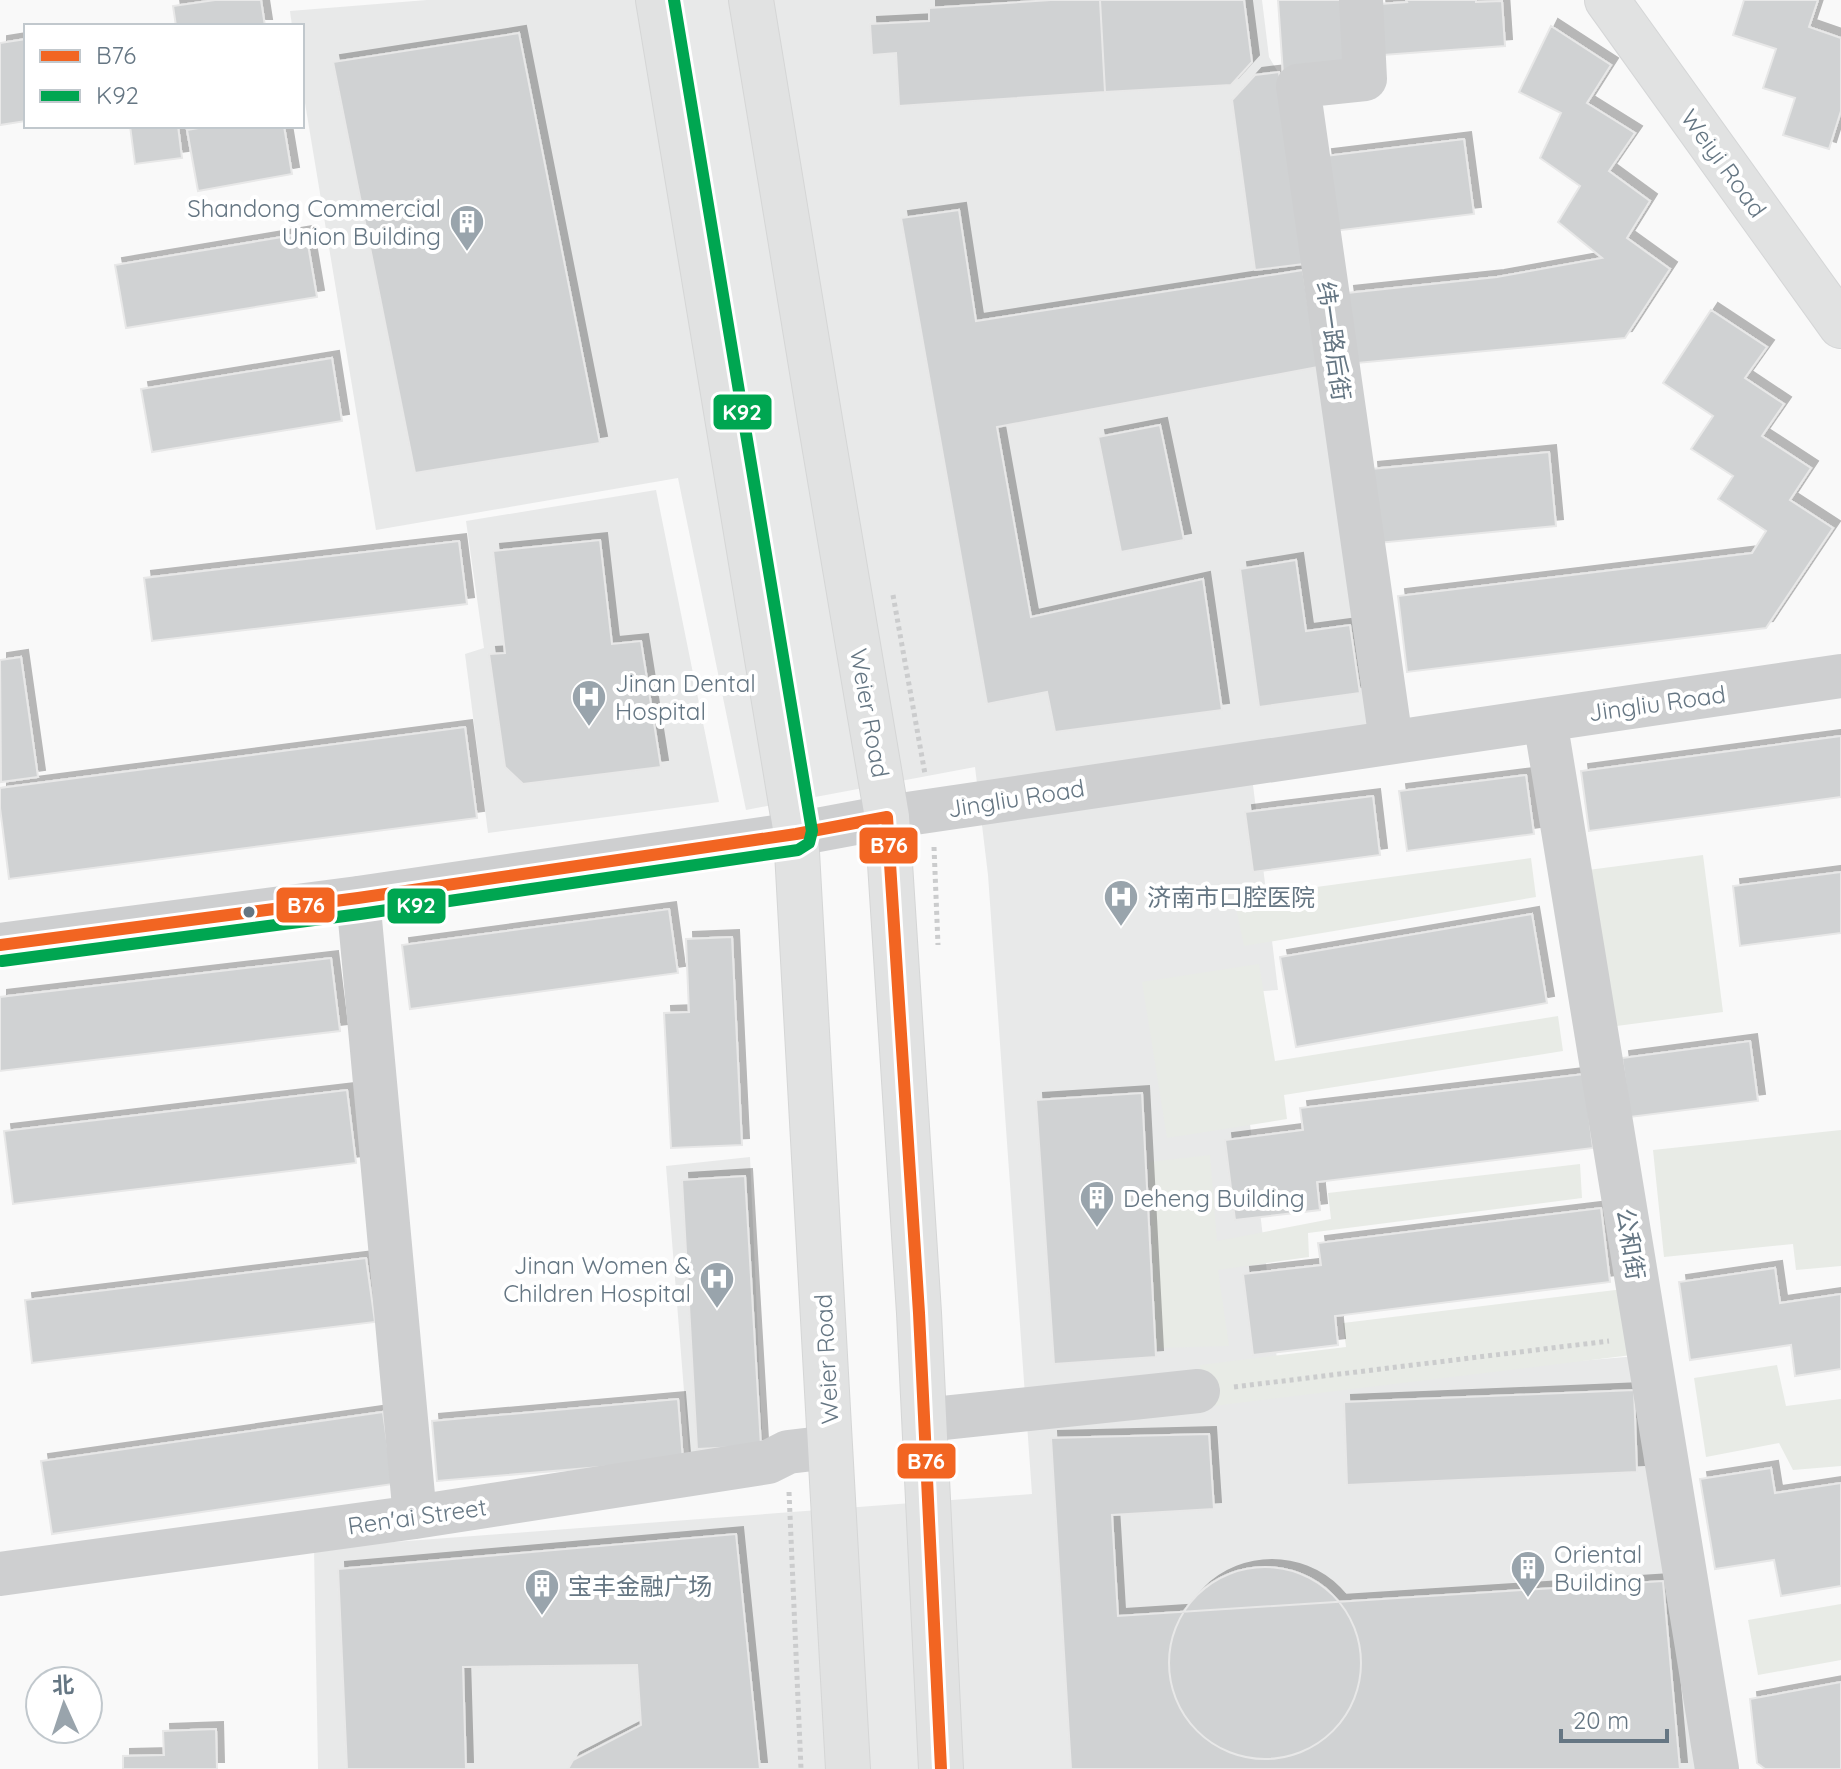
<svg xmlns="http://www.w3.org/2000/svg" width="1841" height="1769" viewBox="0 0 1841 1769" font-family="Quicksand,'Noto Sans SC',sans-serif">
<defs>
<filter id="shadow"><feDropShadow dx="7" dy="-7" stdDeviation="0" flood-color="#0004"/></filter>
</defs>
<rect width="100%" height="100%" fill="#f9f9f9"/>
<!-- built -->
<path fill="#e8e9e9" d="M427 0H1262L1269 57 1288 89 1381 732 1249 752 1278 990 1235 993 1280 1386 1662 1354 1729 1769H318L314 1548 1032 1494 988 875 975 767 746 810 678 478 376 530 302 85V26H292L290 11Z
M656 490 719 802 488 833 465 654 484 648 466 521Z
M750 1157 763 1453 690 1466 666 1166Z"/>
<!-- green -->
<path fill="#e8ebe6" d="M1703 855 1723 1012 1609 1027 1588 870Z
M1531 858 1536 897 1244 946 1234 898Z
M1259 964 1275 1061 1558 1016 1563 1051 1284 1095 1287 1119 1167 1138 1142 982Z
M1841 1130V1266L1796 1270 1793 1244 1664 1257 1653 1150Z
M1210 1155 1217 1241 1331 1219 1328 1193 1580 1164 1582 1198 1308 1233 1309 1257 1218 1270 1229 1346 1156 1348 1149 1162Z
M1632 1288 1640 1354 1205 1407 1200 1365 1346 1347 1343 1323Z
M1777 1365 1786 1406 1841 1399V1466L1793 1470 1779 1443 1706 1457 1694 1378Z
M1841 1604V1660L1758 1675 1748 1620Z"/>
<!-- building -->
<path fill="#d0d2d3" stroke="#e8e8e8" stroke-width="2" filter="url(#shadow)" d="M215 0H261L265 26H176L173 6Z
M1051 0H1100L1105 92 899 106 896 53 872 55 870 24 929 21V8Z
M1100 0H1244L1252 62 1231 85 1105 92Z
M1278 0H1350L1355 69 1283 74Z
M1406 0H1476V2L1502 1 1505 46 1383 55 1379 4 1407 2Z
M1744 0H1818L1809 27 1841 38V111L1829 149 1783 135 1795 98 1763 88 1776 49 1733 35Z
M1551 26 1611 65 1587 103 1635 133 1609 171 1650 201 1627 238 1670 269 1625 338 1357 363 1347 293 1497 277 1602 258 1558 222 1580 186 1540 158 1561 113 1519 92Z
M519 33 600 443 415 473 333 62Z
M26 39V121L0 125V43Z
M1279 72 1304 264 1255 270 1232 100 1255 75Z
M130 126H178L182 158 135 164Z
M210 126H284L292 174 198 191 187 130Z
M1464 139 1474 214 1334 231 1325 156Z
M959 210 976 321 1303 270 1318 367 997 427 1031 617 1203 579 1222 710 1055 732 1047 692 987 704 901 218Z
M306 233 317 297 126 328 115 265Z
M1711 310 1767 347 1745 378 1784 404 1762 436 1811 468 1790 500 1833 528 1766 628 1407 672 1398 596 1752 553 1766 531 1718 499 1733 476 1691 449 1713 416 1663 383Z
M332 358 342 421 152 452 141 389Z
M1160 425 1184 540 1121 552 1098 437Z
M1549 452 1556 526 1378 543 1371 469Z
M600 540 612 644 641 641 661 767 523 784 505 767 489 654 505 653 493 551Z
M459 541 467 604 152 641 144 578Z
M1296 560 1306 631 1350 625 1360 693 1259 707 1240 569Z
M21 657 38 777 1 782 0 660Z
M465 727 477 818 9 879 0 808V788Z
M1841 736V797L1589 831 1581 771Z
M1526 775 1534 834 1407 851 1399 791Z
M1373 796 1380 855 1253 872 1245 812Z
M1841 872V933L1740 946 1733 886Z
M669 909 678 973 410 1009 402 945Z
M1532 914 1547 1003 1296 1047 1280 957Z
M732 937 742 1145 671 1148 664 1013 689 1012 686 939Z
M331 958 340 1031 0 1071V997Z
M1750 1041 1758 1101 1630 1117 1622 1058Z
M1584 1074 1593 1148 1317 1182 1320 1210 1235 1220 1225 1140 1303 1130 1300 1108Z
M347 1090 356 1163 13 1204 4 1131Z
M1142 1093 1156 1357 1054 1364 1036 1100Z
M745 1176 761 1446 697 1449 682 1180Z
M1601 1208 1610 1282 1335 1316 1338 1345 1253 1355 1243 1274 1321 1265 1318 1243Z
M366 1258 375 1322 32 1363 25 1300Z
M1775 1268 1780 1303 1841 1294V1369L1795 1376 1791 1345 1690 1360 1679 1282Z
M1634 1390 1637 1472 1347 1485 1344 1402Z
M678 1399 683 1460 437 1481 432 1421Z
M383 1412 393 1484 52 1534 41 1461Z
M1209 1434 1214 1509 1112 1515 1118 1616 1663 1581 1680 1769H1071L1051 1438Z
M1771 1468 1775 1493 1841 1483V1586L1781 1596 1774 1560 1715 1569 1700 1479Z
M736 1534 760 1769H568L573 1760 641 1725 637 1665 463 1667 466 1769H347L338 1569Z
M1169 1663a96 96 0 1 1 192 0a96 96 0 1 1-192 0Z
M1841 1682V1769H1765L1757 1763 1750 1699Z
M216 1729 217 1769H123V1756L164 1755 163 1731Z"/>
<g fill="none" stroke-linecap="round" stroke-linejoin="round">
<defs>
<path id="major" d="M1607 0 1841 326"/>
<path id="highway" d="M658 0 796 834 848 1769
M751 0 821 426 887 817 919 1313 941 1769"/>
</defs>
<!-- major casing -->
<use href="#major" stroke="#d5d6d7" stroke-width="46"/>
<!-- highway casing -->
<use href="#highway" stroke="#d5d6d6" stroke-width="46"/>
<!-- path -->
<path stroke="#cbcccd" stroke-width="5" stroke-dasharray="4 4" stroke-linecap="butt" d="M893 595 925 774
M934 847 938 945
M1234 1387 1609 1341
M789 1492 801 1769"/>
<!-- minor -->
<path stroke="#cecfd0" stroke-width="44" d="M1361 0 1365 79 1298 86 1391 741
M1545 720 1717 1769
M358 898 415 1517
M0 945 358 898 796 834 887 817 1841 676
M924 1420 1198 1391
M0 1574 415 1517 768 1462 788 1452 830 1447"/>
<!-- major -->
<use href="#major" stroke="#e1e2e2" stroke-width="44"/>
<!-- highway -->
<use href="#highway" stroke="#e1e2e2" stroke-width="44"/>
<defs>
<path id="bus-1" d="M0 945 358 898 796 834 887 817 919 1313 941 1769"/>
<path id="bus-2" d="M2 961 360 914 798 850 809 843 812 831 674 0"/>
</defs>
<!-- bus-1 casing -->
<use href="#bus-1" stroke="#fff" stroke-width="18"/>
<!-- bus-2 casing -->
<use href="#bus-2" stroke="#fff" stroke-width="18"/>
<!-- bus-1 -->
<use href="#bus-1" stroke="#f26522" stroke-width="12"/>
<!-- bus-2 -->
<use href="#bus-2" stroke="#00a651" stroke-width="12"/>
</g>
<!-- icons -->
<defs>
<symbol id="building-pin" viewBox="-11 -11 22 30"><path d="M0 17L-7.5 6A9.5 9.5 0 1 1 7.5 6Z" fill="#99a4ac" stroke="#fff"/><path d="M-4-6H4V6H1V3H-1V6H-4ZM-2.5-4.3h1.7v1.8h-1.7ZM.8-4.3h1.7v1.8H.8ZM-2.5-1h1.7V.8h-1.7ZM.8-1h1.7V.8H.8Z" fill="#fff"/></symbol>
<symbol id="hospital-pin" viewBox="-11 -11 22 30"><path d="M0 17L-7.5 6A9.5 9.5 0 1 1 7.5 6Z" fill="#99a4ac" stroke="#fff"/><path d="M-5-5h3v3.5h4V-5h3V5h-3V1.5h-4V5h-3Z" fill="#fff"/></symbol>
</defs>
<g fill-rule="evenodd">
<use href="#building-pin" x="447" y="202" width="40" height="54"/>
<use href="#hospital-pin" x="569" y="677" width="40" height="54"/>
<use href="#hospital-pin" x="1101" y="877" width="40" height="54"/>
<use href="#building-pin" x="1077" y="1178" width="40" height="54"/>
<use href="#hospital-pin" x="697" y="1259" width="40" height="54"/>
<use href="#building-pin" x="1508" y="1548" width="40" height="54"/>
<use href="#building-pin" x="522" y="1566" width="40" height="54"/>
</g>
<!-- markers -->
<circle fill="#657683" stroke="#fff" stroke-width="3" cx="249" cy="912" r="7"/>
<g text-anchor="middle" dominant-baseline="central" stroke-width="8" stroke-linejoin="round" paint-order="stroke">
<!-- street labels -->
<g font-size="24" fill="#657683" stroke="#fff">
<text transform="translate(1724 163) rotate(54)">Weiyi Road</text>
<text transform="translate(1334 341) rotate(82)">纬一路后街</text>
<text transform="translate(1657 703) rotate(-8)">Jingliu Road</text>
<text transform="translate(870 713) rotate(80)">Weier Road</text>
<text transform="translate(1016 798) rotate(-9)">Jingliu Road</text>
<text transform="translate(1631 1244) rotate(81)">公和街</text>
<text transform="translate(826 1359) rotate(-93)">Weier Road</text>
<text transform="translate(417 1516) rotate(-8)">Ren'ai Street</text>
</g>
<!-- poi labels -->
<g font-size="24" fill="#657683" stroke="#fff" text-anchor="start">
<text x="441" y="208" text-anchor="end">Shandong Commercial<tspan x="441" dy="28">Union Building</tspan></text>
<text x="615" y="683">Jinan Dental<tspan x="615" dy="28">Hospital</tspan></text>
<text x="1147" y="897">济南市口腔医院</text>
<text x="1123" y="1198">Deheng Building</text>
<text x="691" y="1265" text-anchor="end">Jinan Women &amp;<tspan x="691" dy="28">Children Hospital</tspan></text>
<text x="1554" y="1554">Oriental<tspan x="1554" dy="28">Building</tspan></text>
<text x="568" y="1586">宝丰金融广场</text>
</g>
</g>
<g stroke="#fff" stroke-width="3">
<rect x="712" y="393" width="61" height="38" rx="8" fill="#00a651"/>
<rect x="858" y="826" width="61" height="39" rx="8" fill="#f26522"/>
<rect x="275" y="886" width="61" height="38" rx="8" fill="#f26522"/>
<rect x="386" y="887" width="61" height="38" rx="8" fill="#00a651"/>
<rect x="896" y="1442" width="61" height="38" rx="8" fill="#f26522"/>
</g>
<g font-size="22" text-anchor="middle" font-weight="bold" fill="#fff">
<text x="742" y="420">K92</text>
<text x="889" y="853">B76</text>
<text x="306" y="913">B76</text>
<text x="416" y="913">K92</text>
<text x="926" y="1469">B76</text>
</g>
<!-- legend -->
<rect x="24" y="24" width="280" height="104" fill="#ffffff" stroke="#c1c8cd" stroke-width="2"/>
<rect x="40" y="50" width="40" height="12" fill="#f26522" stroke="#c1c8cd" stroke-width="2"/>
<text x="96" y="64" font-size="24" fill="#657683">B76</text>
<rect x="40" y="90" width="40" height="12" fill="#00a651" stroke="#c1c8cd" stroke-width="2"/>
<text x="96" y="104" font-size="24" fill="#657683">K92</text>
<!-- north arrow -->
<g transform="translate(64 1705) rotate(357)"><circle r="38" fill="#ffffff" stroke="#c1c8cd" stroke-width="2"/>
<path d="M0-6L14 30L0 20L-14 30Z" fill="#99a4ac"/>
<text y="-12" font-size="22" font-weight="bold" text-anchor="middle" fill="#657683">北</text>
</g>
<!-- scale -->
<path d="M1561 1729v12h106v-12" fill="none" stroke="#657683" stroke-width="4"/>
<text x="1573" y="1729" font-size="24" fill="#657683" stroke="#ffffff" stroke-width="6" paint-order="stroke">20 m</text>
</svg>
